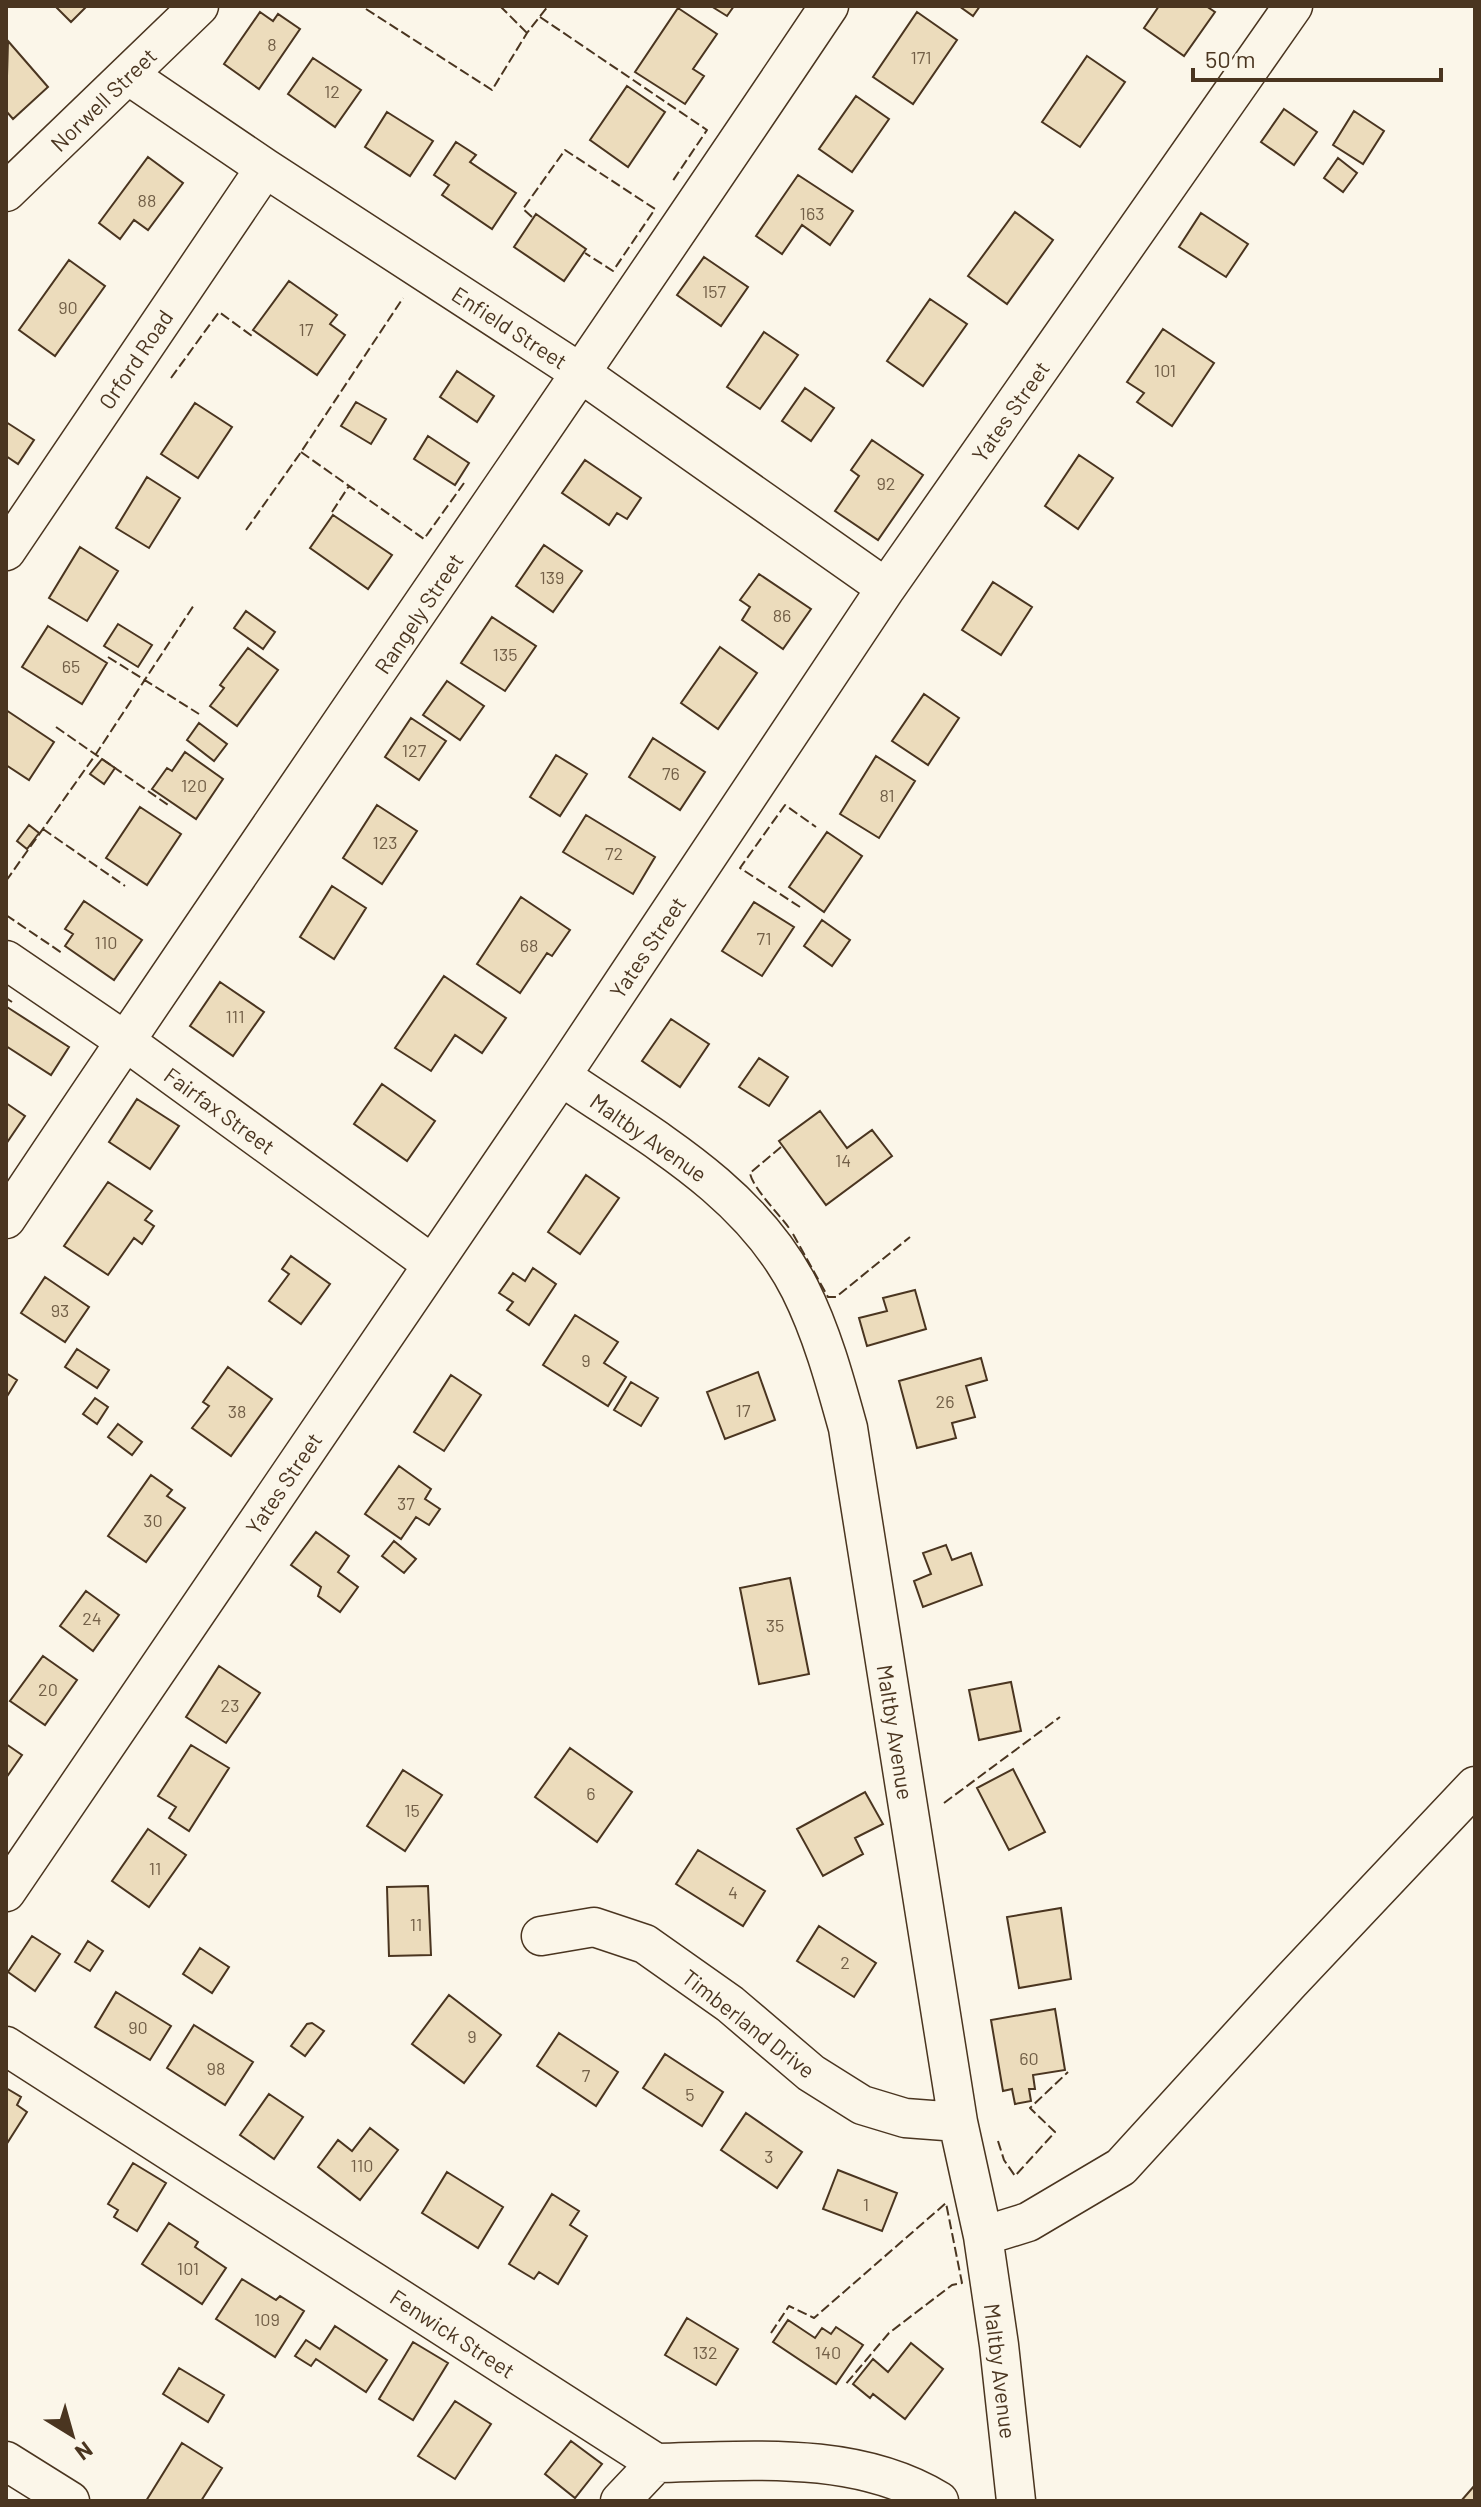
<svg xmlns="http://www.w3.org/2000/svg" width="1481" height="2507" viewBox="0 0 1481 2507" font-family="Barlow,sans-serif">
<rect width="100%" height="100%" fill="#fbf6e9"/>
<!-- building -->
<path fill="#ecdcbc" stroke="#4a3520" stroke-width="2" d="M55 6H87L71 22Z
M711 6H734L727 16Z
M959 6H980L973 16Z
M1159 6H1206L1215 12 1184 56 1144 28Z
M678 8 717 34 693 69 704 76 685 104 635 72Z
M260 12 273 21 278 14 300 29 259 89 224 64Z
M917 12 957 40 913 104 873 77Z
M8 41 48 87 13 119 6 111Z
M1087 56 1125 82 1080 147 1042 122Z
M313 58 361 90 335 127 288 94Z
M627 86 665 112 628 167 590 140Z
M856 96 889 119 852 172 819 149Z
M1284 109 1317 132 1294 165 1261 142Z
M1354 111 1384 131 1363 164 1333 145Z
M387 112 433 141 410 176 365 147Z
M456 142 476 155 470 162 516 193 492 229 442 195 449 185 434 175Z
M148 157 183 183 148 230 134 220 120 239 99 223Z
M1338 158 1357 173 1343 192 1324 178Z
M798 175 853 211 830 245 802 225 782 254 756 236Z
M1015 212 1053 240 1007 304 968 276Z
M1201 213 1248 244 1226 277 1179 247Z
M536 214 586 249 564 281 514 247Z
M704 257 748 287 721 326 677 295Z
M69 260 105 286 55 356 19 330Z
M289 281 337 315 330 324 345 335 317 375 253 330Z
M930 299 967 324 923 386 887 361Z
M1163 329 1214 363 1172 426 1137 402 1144 393 1127 382Z
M764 332 798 355 760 409 727 387Z
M457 371 494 396 477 422 440 397Z
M805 388 834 408 811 441 782 421Z
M356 402 386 419 371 444 341 426Z
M195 403 232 427 198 478 161 454Z
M6 422 34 440 18 464 6 456Z
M428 436 469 463 455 485 414 459Z
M872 440 923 475 878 540 835 511 859 476 851 470Z
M1079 455 1113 478 1078 529 1045 506Z
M585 460 641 498 627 519 617 513 609 525 562 493Z
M147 477 180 498 149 548 116 528Z
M333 515 392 555 368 589 310 548Z
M544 545 582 571 553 612 516 586Z
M80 547 118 571 87 621 49 598Z
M759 574 811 609 783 649 742 620 750 607 740 600Z
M993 582 1032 607 1001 655 962 630Z
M246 611 275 632 263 649 234 628Z
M492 617 536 646 505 691 461 663Z
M118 624 152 645 138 667 104 646Z
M48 626 107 663 82 704 22 667Z
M720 647 757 673 718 729 681 703Z
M248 648 278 670 237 726 210 706 224 688 220 685Z
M447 681 484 706 460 740 423 715Z
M924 694 959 718 928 765 892 741Z
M6 710 54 742 29 780 6 765Z
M411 718 446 741 419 780 385 757Z
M199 723 227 744 214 761 187 740Z
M653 738 705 772 680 810 629 777Z
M185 752 223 779 196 819 152 789 167 768 172 771Z
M556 755 587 774 560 816 530 797Z
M876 756 915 781 879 838 840 814Z
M102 759 115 768 104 784 90 774Z
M377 805 417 831 382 884 343 858Z
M140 807 181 834 147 885 106 858Z
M586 815 655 857 633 894 563 852Z
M29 825 39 833 27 849 17 841Z
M827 832 862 856 824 912 789 887Z
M332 886 366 908 334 959 300 937Z
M521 897 570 930 552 956 547 953 520 993 477 964Z
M84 901 142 940 114 980 65 946 73 934 65 929Z
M754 902 794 927 762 976 722 951Z
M822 920 850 940 832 966 804 946Z
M444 976 506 1018 482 1053 455 1035 431 1071 395 1048Z
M220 982 264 1012 233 1056 190 1026Z
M7 1007 69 1047 51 1075 6 1046Z
M671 1019 709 1044 680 1087 642 1061Z
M759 1058 788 1077 769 1106 739 1087Z
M382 1084 435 1121 407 1161 354 1124Z
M137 1099 179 1126 150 1169 109 1142Z
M6 1103 25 1116 6 1144Z
M820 1111 847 1148 872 1130 892 1156 826 1205 779 1141Z
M586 1175 619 1198 580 1254 548 1232Z
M108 1182 152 1211 145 1220 154 1226 142 1244 134 1238 108 1275 64 1246Z
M291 1256 330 1284 301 1324 269 1301 289 1274 282 1269Z
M533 1268 556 1284 529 1325 507 1310 513 1302 499 1293 513 1273 525 1281Z
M45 1277 89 1307 65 1342 21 1313Z
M915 1290 926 1329 867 1346 859 1318 887 1311 883 1298Z
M575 1315 618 1342 604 1363 626 1377 608 1406 543 1365Z
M77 1349 109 1370 97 1388 65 1367Z
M981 1358 987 1380 966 1386 975 1417 952 1423 956 1438 917 1448 899 1381Z
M228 1367 272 1399 231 1456 192 1428 209 1406 203 1402Z
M758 1372 775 1420 725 1439 707 1392Z
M6 1373 17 1380 6 1398Z
M451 1375 481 1395 444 1451 414 1432Z
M631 1382 658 1398 641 1426 614 1410Z
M95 1398 108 1407 97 1424 83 1414Z
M118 1424 142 1442 132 1455 108 1437Z
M399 1466 431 1489 425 1499 440 1509 429 1525 416 1517 401 1539 365 1514Z
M151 1475 172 1490 167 1496 185 1508 146 1562 108 1536Z
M316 1532 349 1556 338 1572 358 1587 340 1612 318 1596 321 1587 291 1565Z
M394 1541 416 1559 404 1573 382 1556Z
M946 1545 952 1560 971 1553 982 1585 923 1607 914 1581 931 1574 923 1553Z
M790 1578 809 1674 759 1684 740 1588Z
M86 1591 119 1615 93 1651 60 1626Z
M43 1656 77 1680 45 1725 10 1701Z
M219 1666 260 1693 226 1743 186 1717Z
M1011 1682 1021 1731 979 1740 969 1690Z
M6 1744 22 1755 6 1778Z
M191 1745 229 1768 189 1831 169 1818 176 1807 158 1796Z
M570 1748 632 1792 597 1842 535 1797Z
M1013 1769 1045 1832 1009 1850 977 1788Z
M403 1770 442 1795 405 1851 367 1826Z
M865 1792 883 1824 855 1838 863 1854 823 1876 797 1829Z
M148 1829 186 1855 149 1907 112 1881Z
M698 1850 765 1891 743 1926 676 1884Z
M428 1886 431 1955 389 1956 387 1887Z
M1061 1908 1071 1979 1019 1988 1007 1917Z
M819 1926 876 1963 854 1997 797 1961Z
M32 1936 60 1954 35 1991 8 1972Z
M88 1941 103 1951 90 1971 75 1962Z
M200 1948 229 1967 212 1993 183 1974Z
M116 1992 171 2026 150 2060 95 2027Z
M449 1995 501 2035 464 2083 412 2044Z
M1055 2009 1065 2070 1033 2075 1035 2089H1029L1031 2101 1015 2104 1012 2089 1003 2091 991 2020Z
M312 2023 324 2031 305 2056 291 2046 307 2024Z
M194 2025 253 2062 225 2105 167 2068Z
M559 2033 618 2072 596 2106 537 2066Z
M665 2054 723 2092 702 2126 643 2088Z
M6 2088 21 2097 17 2105 27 2112 6 2145Z
M269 2094 303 2117 274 2159 240 2135Z
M746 2113 802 2152 777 2188 721 2150Z
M370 2128 398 2150 360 2200 318 2167 338 2140 352 2151Z
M133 2163 166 2183 137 2231 114 2217 118 2210 108 2204Z
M838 2170 897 2193 882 2231 823 2209Z
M447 2172 503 2207 478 2248 422 2213Z
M552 2194 579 2211 570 2225 587 2236 558 2284 539 2272 534 2279 509 2264Z
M169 2223 198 2242 195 2247 226 2268 202 2304 142 2264Z
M242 2279 276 2300 280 2296 304 2311 275 2357 216 2319Z
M687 2318 738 2349 716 2385 665 2355Z
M788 2320 815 2338 822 2328 831 2334 836 2327 863 2345 836 2384 773 2342Z
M335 2326 387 2360 366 2392 316 2359 311 2366 295 2356 306 2340 320 2349Z
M413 2342 448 2363 413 2420 379 2399Z
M911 2343 943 2369 905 2419 873 2394 870 2398 853 2384 873 2359 888 2372Z
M179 2368 224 2395 208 2422 163 2394Z
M455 2401 491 2424 455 2479 418 2456Z
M571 2441 602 2464 575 2498 545 2474Z
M182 2443 222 2468 201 2501H146Z
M1475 2485V2501H1461Z"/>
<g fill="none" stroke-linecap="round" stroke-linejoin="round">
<defs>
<path id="minor" d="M128 75 265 168 582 374 886 588
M6 192 199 6
M6 551 265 168
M6 960 125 1041 432 1264
M561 1076C650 1137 750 1190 800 1289 822 1333 835 1381 848 1428L958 2122 983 2236 999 2345 1016 2501
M6 1219C277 812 557 412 829 6
M6 1892 561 1076 886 588 1293 6
M541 1936 594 1927 645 1944 730 2004 811 2073 862 2105 905 2118 958 2122
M6 2046 656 2463C749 2461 856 2450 939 2501
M983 2236 1028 2222 1121 2167 1289 1983 1475 1786
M6 2461 70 2501
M620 2501 656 2463"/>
</defs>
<!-- minor casing -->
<use href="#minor" stroke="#4a3520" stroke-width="41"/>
<!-- minor -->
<use href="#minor" stroke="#fbf6e9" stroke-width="38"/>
<!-- fence -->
<path stroke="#4a3520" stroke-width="2" stroke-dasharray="10 4" stroke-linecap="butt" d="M500 6 527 33
M685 6 687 7
M366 9 492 90 527 33 548 6
M540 17 707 130 672 182
M532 217 523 209 565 150 655 209 613 271 585 253
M171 378 219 312 252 336
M301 452 424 539 464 483
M332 512 349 486
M246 530 299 455 403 298
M108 657 199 714
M56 727 171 807
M43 829 125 886
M6 881 96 754 194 605
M800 907 740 868 785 805 816 827
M6 915 62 953
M6 998 12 1002
M781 1147 750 1173C752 1187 779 1214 789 1228
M793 1234 828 1297H836L910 1237
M944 1803 1060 1717
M998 2141 1004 2160 1015 2176 1055 2132 1030 2108 1068 2072
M771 2333 789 2306 814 2318 946 2203 962 2283 952 2285 889 2333 845 2385"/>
</g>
<g text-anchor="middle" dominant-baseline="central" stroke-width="6" stroke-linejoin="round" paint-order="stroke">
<!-- number labels -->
<g font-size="18" fill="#725f47">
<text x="272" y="44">8</text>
<text x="921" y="57">171</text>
<text x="332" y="91">12</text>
<text x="147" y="200">88</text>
<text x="812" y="213">163</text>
<text x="714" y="291">157</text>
<text x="68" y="307">90</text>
<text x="306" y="329">17</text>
<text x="1165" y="370">101</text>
<text x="886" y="483">92</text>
<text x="552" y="577">139</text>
<text x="782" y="615">86</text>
<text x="505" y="654">135</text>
<text x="71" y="666">65</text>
<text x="414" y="750">127</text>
<text x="671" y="773">76</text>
<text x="194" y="785">120</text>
<text x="887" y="795">81</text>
<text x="385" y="842">123</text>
<text x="614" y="853">72</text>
<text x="764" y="938">71</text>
<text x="106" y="942">110</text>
<text x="529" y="945">68</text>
<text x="235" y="1016">111</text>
<text x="843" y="1160">14</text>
<text x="60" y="1310">93</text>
<text x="586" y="1360">9</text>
<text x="945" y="1401">26</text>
<text x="743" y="1410">17</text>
<text x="237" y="1411">38</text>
<text x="406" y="1503">37</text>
<text x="153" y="1520">30</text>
<text x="92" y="1618">24</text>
<text x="775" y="1625">35</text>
<text x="48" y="1689">20</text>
<text x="230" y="1705">23</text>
<text x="591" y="1793">6</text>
<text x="412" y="1810">15</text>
<text x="155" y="1868">11</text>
<text x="733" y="1892">4</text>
<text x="416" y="1924">11</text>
<text x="845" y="1962">2</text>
<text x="138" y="2027">90</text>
<text x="472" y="2036">9</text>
<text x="1029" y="2058">60</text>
<text x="216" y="2068">98</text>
<text x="586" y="2075">7</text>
<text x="690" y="2094">5</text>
<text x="769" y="2156">3</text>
<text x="362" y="2165">110</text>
<text x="866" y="2204">1</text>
<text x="188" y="2268">101</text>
<text x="267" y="2319">109</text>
<text x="705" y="2352">132</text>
<text x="828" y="2352">140</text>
</g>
<!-- street labels -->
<g font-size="22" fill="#4a3520" stroke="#fbf6e9">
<text transform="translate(103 99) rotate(-44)">Norwell Street</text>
<text transform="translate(510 327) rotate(33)">Enfield Street</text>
<text transform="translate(135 359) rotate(-56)">Orford Road</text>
<text transform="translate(1010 411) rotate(-55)">Yates Street</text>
<text transform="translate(418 613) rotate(-56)">Rangely Street</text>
<text transform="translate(647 947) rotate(-56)">Yates Street</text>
<text transform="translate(220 1110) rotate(36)">Fairfax Street</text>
<text transform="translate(649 1137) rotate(35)">Maltby Avenue</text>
<text transform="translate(283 1483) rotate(-56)">Yates Street</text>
<text transform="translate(896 1732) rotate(81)">Maltby Avenue</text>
<text transform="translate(749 2023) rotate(38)">Timberland Drive</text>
<text transform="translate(453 2333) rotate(33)">Fenwick Street</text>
<text transform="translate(1001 2371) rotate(83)">Maltby Avenue</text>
</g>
</g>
<!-- border -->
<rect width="1481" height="2507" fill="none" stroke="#4a3520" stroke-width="16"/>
<!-- north arrow -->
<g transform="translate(72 2435) rotate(143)" stroke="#fbf6e9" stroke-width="6" paint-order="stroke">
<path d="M0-6L14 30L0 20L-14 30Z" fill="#4a3520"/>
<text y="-12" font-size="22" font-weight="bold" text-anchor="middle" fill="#4a3520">N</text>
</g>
<!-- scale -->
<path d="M1193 68v12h248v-12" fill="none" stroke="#4a3520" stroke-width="4"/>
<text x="1205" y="68" font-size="24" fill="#4a3520" stroke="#fbf6e9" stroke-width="6" paint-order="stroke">50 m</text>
</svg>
